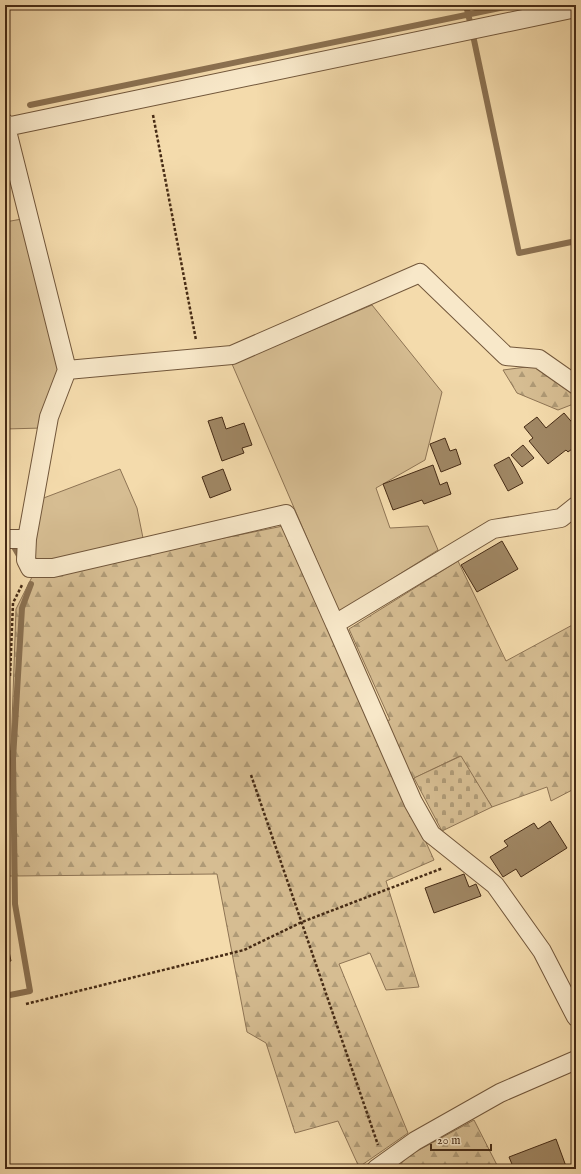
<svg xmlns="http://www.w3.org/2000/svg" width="581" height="1174" viewBox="0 0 581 1174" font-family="'IM FELL English',serif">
<defs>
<pattern id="forest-firs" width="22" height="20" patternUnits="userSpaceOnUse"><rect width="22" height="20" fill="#d6bd92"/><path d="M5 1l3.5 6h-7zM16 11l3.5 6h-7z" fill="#af9a76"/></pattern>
<pattern id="cemetery-stones" width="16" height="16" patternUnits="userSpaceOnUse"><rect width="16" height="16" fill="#d6bd92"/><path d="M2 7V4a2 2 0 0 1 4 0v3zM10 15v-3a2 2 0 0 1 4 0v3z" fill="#af9a76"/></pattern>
</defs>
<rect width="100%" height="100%" fill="#f4dbac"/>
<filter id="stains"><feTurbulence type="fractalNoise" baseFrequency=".005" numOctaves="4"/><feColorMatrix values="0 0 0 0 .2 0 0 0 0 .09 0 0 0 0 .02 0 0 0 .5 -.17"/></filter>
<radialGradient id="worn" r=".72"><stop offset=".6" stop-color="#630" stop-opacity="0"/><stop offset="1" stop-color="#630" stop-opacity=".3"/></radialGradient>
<!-- green -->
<path fill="#d6bd92" stroke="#8e7454" d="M22 219 59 375 43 428 5 429V222Z
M372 305 442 392 425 460 376 488 390 528 428 526 438 550 339 612 232 364Z
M120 469 137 508 144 543 37 562 33 548 41 499Z
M5 751H11L14 876H5Z"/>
<!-- forest -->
<path fill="url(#forest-firs)" stroke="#8e7454" d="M534 366 576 394V403L558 410 517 393 503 370Z
M283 526 369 723 390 720 349 629 458 561 506 661 576 623V788L551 801 547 787 492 807 460 756 400 785 434 860 386 881 419 987 386 990 370 953 339 964 408 1133 359 1167 338 1121 295 1133 266 1043 247 1032 217 874 14 876 11 751 16 609 32 577Z
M474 1120 499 1169H396L408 1156Z"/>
<!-- cemetery -->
<path fill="url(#cemetery-stones)" stroke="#8e7454" d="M461 756 492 807 442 831 414 778Z"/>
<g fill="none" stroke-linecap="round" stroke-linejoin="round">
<!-- stream -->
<path stroke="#8b7151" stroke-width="6" d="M466 5 470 22
M474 40 519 253 576 241
M30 105 514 5
M9 546 13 545 21 559
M5 996 30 991 15 904 13 759 22 608 31 584"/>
</g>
<!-- building -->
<path fill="#a08764" stroke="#462b15" d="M564 413 576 427V446L568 452 566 450 548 464 529 441 533 438 524 427 537 417 546 428Z
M222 417 226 429 244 423 252 445 242 448 244 453 222 461 208 421Z
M445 438 450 451 456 449 461 464 441 472 430 444Z
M523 445 534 458 522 467 511 455Z
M509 457 523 483 508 491 494 465Z
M433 465 440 485 447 482 451 494 424 504 422 500 393 510 383 484Z
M223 469 231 490 210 498 202 477Z
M502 541 518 569 477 592 461 565Z
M550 821 567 848 521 877 516 869 503 877 490 857 508 846 504 841 534 823 538 829Z
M464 874 469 887 476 884 481 896 434 913 425 888Z
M5 932 11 961 5 962Z
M556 1139 567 1169H514L509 1157Z"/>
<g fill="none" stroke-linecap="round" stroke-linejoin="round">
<defs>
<path id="street" d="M5 123 6 127 576 8
M6 127 67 370 232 355 420 273 506 356 539 359 576 385
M576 506 561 518 493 529 335 624 413 802 431 834 495 885 542 951 576 1017
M5 539H27L26 560 30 568H53L286 514 335 624
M27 539 49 417 67 370
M376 1169 415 1141 500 1093 576 1060"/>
</defs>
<!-- street casing -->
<use href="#street" stroke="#72573b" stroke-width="20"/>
<!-- path -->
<path stroke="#462b15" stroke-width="2.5" stroke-dasharray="3 2" stroke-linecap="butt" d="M153 115 196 340
M10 676 13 603 22 585
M251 775 378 1145
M26 1004 244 950 302 922 443 868"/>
<!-- street -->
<use href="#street" stroke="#f8e8c9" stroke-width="18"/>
</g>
<!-- margin -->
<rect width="581" height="1174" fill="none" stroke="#f4dbac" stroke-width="20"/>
<rect x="6" y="6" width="569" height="1162" fill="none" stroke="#462b15" stroke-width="2"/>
<rect x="10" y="10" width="561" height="1154" fill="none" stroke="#462b15"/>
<!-- scale -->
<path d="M431 1144v6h60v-6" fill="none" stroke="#462b15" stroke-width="2"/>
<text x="437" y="1144" font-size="12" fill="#462b15" stroke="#f8e8c9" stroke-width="3" paint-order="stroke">20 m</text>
<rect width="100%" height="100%" filter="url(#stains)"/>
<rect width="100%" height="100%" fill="url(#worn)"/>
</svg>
